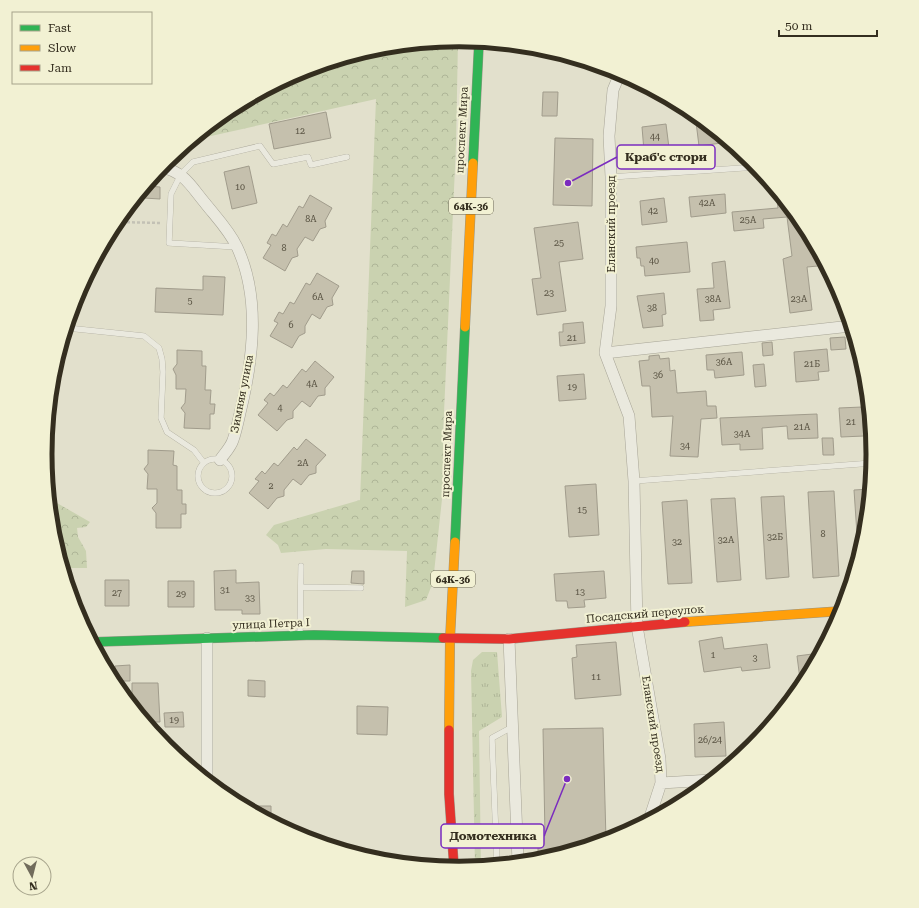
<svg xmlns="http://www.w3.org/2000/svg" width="919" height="908" viewBox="0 0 919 908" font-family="'Roboto Serif',serif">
<defs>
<pattern id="grass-tufts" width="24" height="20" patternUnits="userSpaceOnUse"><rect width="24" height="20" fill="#cad2b0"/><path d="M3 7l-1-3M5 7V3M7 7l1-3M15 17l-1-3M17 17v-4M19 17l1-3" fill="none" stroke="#aeb597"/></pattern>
<pattern id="forest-crowns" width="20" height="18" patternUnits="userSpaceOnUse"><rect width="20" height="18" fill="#cad2b0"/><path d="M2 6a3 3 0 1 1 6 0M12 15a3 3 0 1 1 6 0" fill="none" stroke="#aeb597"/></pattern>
</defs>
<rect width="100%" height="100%" fill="#e2e0cc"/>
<!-- grass -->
<path fill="url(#grass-tufts)" d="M482 652H497L502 717 479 731 481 866H475L471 671 473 660Z"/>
<!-- forest -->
<path fill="url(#forest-crowns)" d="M458 40 456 145 443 435V490L433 582 426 600 405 607 407 551 326 549 281 553 278 545 266 535 274 525 360 500 376 99 193 140 222 116 227 115 230 110 265 91 279 90 281 82 301 71 379 48Z
M50 499 90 522 86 527 77 528 78 537 86 551 87 568H64L53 535Z"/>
<!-- building -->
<path fill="#c5c0ad" stroke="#a19c8c" d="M543 92H558L557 116H542Z
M326 112 331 138 274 149 269 124Z
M695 114 717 132 729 142 699 146Z
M666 124 669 148 644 151 642 127Z
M555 138 593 139 592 206 553 205Z
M249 166 257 203 232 209 224 172Z
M147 186 160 187V199L144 198 145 188Z
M776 191 804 224 820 255H817L818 266 807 267 812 310 790 313 783 259 792 256 787 217 763 219 764 228 734 231 732 212 778 208Z
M725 194 726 213 691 217 689 197Z
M310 195 332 208 325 221 326 227 320 229 313 241 305 237 297 249 298 256 292 258 285 271 263 258 271 245 267 243 272 234 276 236 283 224 287 227 299 206 303 208Z
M664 198 667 222 642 225 640 201Z
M578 222 583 259 559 262 566 311 537 315 532 279 541 278 534 228Z
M687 242 690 272 645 276 644 266H641L640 258H637L636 247Z
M725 261 730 308 713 310 714 320 700 321 697 289 714 288 712 263Z
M317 273 339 286 332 298 333 305 327 307 320 319 312 314 305 326V333L299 336 292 348 270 336 278 323 274 321 279 312 283 314 290 302 294 304 306 283 310 285Z
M203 276 225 277 223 315 155 312 156 288 203 290Z
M664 293 666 314 662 315 663 326 643 328 637 296Z
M583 322 585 343 560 346 559 332H563V324Z
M845 337 846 349 831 350 830 338Z
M772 342 773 355 763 356 762 343Z
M827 349 829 371 818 372 819 380 796 382 794 352Z
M177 350 202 351V366H206L205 390H211L210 404H215L214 414H210V429L184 428 185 413 181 408 185 403 186 389H176V375L173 369 177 364Z
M742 352 744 375 715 378 714 370H707L706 355Z
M659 355 660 359 669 358 670 371 675 370 677 393 706 391 707 406H716L717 418 701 419 698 457 670 456 673 416 652 417 650 386H642L639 361 649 360V356Z
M315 361 334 377 325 388V395L318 396 310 407 302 401 293 411V418L287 420 277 431 258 415 268 403 264 400 270 393 274 396 283 385 287 388 302 369 306 372Z
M764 364 766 386 755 387 753 365Z
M584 374 586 399 559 401 557 376Z
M862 407 864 436 841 437 839 408Z
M817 414 818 438 788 439 787 426 762 428 763 449 740 450V444L722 445 720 418Z
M822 438H833L834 455H823Z
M306 439 326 455 316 466V473L309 475 301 485 293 479 284 490V496L277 498 268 509 249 493 259 481 255 479 262 471 265 474 274 463 278 466 294 447 297 450Z
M148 450 174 451 173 465 177 466V490H182V504H186V514H181V528H156V513L152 508 157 503V489H147L148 474 144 469 148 464Z
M596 484 599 535 569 537 565 486Z
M870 489 866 535 861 549H858L854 490Z
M834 491 839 576 813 578 808 492Z
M784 496 789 577 766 579 761 497Z
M735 498 741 580 717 582 711 499Z
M687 500 692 583 668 584 662 502Z
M236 570V583L259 582 260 614H242V610H215L214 571Z
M352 571H364V584L351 583Z
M604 571 606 598 584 600 585 607 568 608 567 601H556L554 574Z
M105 580H129V606H105Z
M168 581H194V607H168Z
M722 637 724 649 767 644 770 668 742 671 741 667 704 672 699 641Z
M616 642 621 695 575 699 572 658 577 657 576 645Z
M820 653 804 684 801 687 797 656Z
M130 665V681H115V666Z
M248 680 265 681V697L248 696Z
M132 683H158L160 722H147L132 705Z
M357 706 388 707 387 735 357 734Z
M183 712 184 727H165L164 713Z
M724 722 726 756 695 757 694 724Z
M603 728 606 840 538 860V836H545L543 729Z
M244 806H271V821L267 818Z"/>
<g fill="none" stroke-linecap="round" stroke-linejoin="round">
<defs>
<path id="lane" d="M611 177 757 167
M237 247 169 243 171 194 181 174 193 162 260 146 273 164 308 157 311 165 347 157
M67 328 144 336 159 348 162 359 163 372 161 418 167 432 194 450 204 463
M198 476a17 17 0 1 1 34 0a17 17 0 1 1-34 0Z
M634 481 873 463
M301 587 361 588
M300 635 301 566
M497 864 492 738 512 727"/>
<path id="street" d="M162 167C185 173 190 185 205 203 216 217 229 230 237 247 261 298 253 360 240 413 238 422 236 432 233 440 231 447 224 454 220 460
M605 353 611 306V177L609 136 613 90 620 73
M509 639 518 862
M207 780V638
M661 783 711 780
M649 820 661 783 660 759 637 626 634 481 629 416 605 353 851 326"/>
<path id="fast" d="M473 163 479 42
M455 542 465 327
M93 642 314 635 443 638"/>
<path id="slow" d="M465 327 473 163
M685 622 842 611
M449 730 450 639 455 542"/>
<path id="jam" d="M443 638 509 639 685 622
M449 730V794L454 867"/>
</defs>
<!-- lane casing -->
<use href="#lane" stroke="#a7a496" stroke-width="6"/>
<!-- street casing -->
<use href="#street" stroke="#a7a496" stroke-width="12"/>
<!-- fast casing -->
<use href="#fast" stroke="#979485" stroke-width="10"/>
<!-- slow casing -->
<use href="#slow" stroke="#979485" stroke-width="10"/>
<!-- jam casing -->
<use href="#jam" stroke="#979485" stroke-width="10"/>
<!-- path -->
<path stroke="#c3c1b5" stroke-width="2.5" stroke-dasharray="3 2" stroke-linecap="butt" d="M117 222 162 223"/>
<!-- lane -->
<use href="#lane" stroke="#eae9de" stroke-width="5.5"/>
<!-- street -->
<use href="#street" stroke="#eae9de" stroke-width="11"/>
<!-- fast -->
<use href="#fast" stroke="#30b455" stroke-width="9"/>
<!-- slow -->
<use href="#slow" stroke="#ff9f0a" stroke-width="9"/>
<!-- jam -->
<use href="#jam" stroke="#e5322d" stroke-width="9"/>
</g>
<g text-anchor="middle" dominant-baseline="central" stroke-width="4" stroke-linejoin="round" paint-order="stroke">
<!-- number labels -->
<g font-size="9" fill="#585242">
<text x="300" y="131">12</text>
<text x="655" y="137">44</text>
<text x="240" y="187">10</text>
<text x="707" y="203">42А</text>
<text x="653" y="211">42</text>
<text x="311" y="219">8А</text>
<text x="748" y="220">25А</text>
<text x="559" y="243">25</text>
<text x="284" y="248">8</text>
<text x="654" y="261">40</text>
<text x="549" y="293">23</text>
<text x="318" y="297">6А</text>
<text x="713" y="299">38А</text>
<text x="799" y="299">23А</text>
<text x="190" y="301">5</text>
<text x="652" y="308">38</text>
<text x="291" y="325">6</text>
<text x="572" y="338">21</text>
<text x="724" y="362">36А</text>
<text x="812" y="364">21Б</text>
<text x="658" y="375">36</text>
<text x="312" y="384">4А</text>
<text x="572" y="387">19</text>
<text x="280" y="408">4</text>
<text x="851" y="422">21</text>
<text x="802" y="427">21А</text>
<text x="742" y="434">34А</text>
<text x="685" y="446">34</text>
<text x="303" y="463">2А</text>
<text x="271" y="486">2</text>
<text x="582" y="510">15</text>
<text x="823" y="534">8</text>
<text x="775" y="537">32Б</text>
<text x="726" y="540">32А</text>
<text x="677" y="542">32</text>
<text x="225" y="590">31</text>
<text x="580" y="592">13</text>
<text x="117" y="593">27</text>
<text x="181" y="594">29</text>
<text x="250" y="598">33</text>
<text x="713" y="655">1</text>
<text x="755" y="658">3</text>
<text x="596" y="677">11</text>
<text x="174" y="720">19</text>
<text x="710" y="740">26/24</text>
</g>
<!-- shield labels -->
<g fill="#f2f1d3" stroke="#6d6855" stroke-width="1">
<rect x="449" y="198" width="44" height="16" rx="3"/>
<rect x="431" y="571" width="44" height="16" rx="3"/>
</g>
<g font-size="10" font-weight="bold" fill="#342e1f">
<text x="471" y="206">64К-36</text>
<text x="453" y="579">64К-36</text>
</g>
<!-- street labels -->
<g font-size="11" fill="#342e1f" stroke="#f2f1d3">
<text transform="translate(462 130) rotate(-87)">проспект Мира</text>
<text transform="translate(611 224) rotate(-90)">Еланский проезд</text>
<text transform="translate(242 394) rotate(-79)">Зимняя улица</text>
<text transform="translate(447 454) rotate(-88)">проспект Мира</text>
<text transform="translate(645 614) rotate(-5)">Посадский переулок</text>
<text transform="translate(271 624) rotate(-2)">улица Петра I</text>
<text transform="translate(653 724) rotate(81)">Еланский проезд</text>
</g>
</g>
<!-- crop -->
<path d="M0 0H919V908H0ZM52 454a407 407 0 1 1 814 0a407 407 0 1 1-814 0Z" fill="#f2f1d3" fill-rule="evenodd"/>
<path fill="none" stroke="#342e1f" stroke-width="5" d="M52 454a407 407 0 1 1 814 0a407 407 0 1 1-814 0Z"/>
<!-- callouts -->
<path fill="none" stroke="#7b2cbf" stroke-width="1.5" d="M568 183L617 157M567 779L544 836"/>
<g fill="#7b2cbf" stroke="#f2f1d3" stroke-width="1.5">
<circle cx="568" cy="183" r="4"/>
<circle cx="567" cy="779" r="4"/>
</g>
<g fill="#f2f1d3" stroke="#7b2cbf" stroke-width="1.5">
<rect x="617" y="145" width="98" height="24" rx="4"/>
<rect x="441" y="824" width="103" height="24" rx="4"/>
</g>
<g font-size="12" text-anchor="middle" font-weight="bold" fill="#342e1f">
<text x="666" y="161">Краб'с стори</text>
<text x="493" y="840">Домотехника</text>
</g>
<!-- legend -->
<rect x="12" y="12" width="140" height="72" fill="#f2f1d3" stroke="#a6a38b"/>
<rect x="20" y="25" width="20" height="6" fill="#30b455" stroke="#a6a38b"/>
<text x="48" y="32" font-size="12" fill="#342e1f">Fast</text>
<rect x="20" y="45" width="20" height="6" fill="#ff9f0a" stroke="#a6a38b"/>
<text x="48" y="52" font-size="12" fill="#342e1f">Slow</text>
<rect x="20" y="65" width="20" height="6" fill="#e5322d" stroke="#a6a38b"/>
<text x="48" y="72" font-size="12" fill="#342e1f">Jam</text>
<!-- north arrow -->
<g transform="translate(32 876) rotate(173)"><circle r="19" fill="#f2f1d3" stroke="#a6a38b"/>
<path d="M0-3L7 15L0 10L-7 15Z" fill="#716c5c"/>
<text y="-6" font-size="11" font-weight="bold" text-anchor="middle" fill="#342e1f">N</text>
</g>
<!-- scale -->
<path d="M779 30v6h98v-6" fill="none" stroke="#342e1f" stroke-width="2"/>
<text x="785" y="30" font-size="12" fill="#342e1f" stroke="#f2f1d3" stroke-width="3" paint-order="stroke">50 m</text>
</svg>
